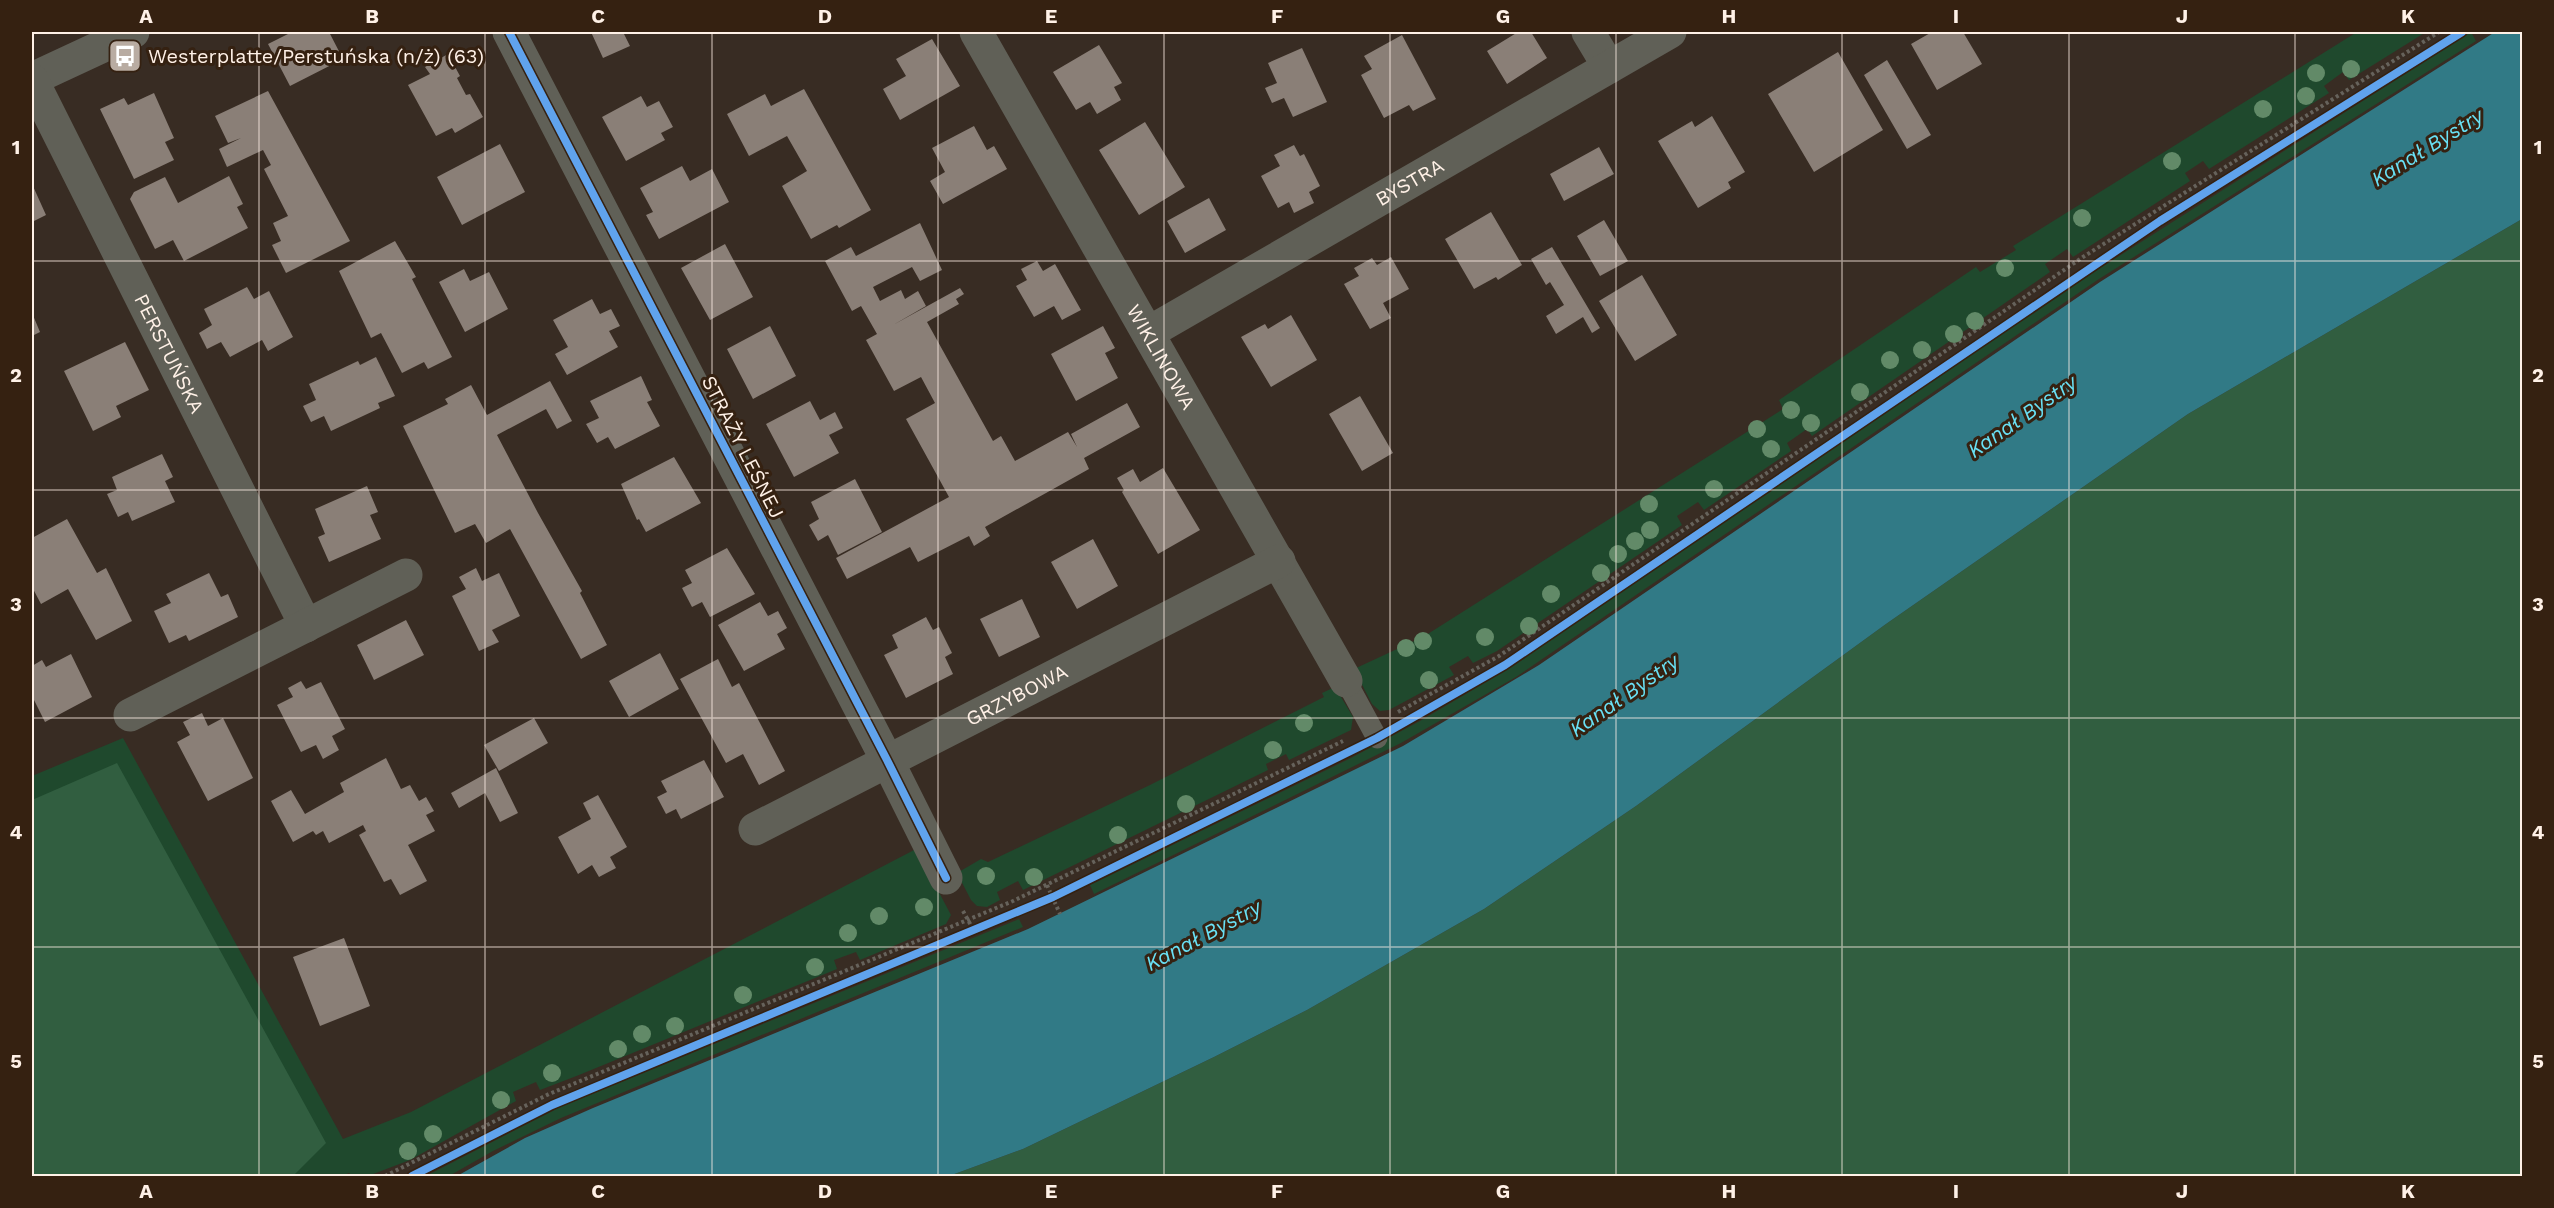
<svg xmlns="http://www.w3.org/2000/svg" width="2554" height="1208" viewBox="0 0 2554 1208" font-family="'Work Sans',sans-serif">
<rect width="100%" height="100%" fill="#382c23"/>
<!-- green -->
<path fill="#1f492d" d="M2357 32H2426L2349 80 2343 72 2324 86 2329 93 2209 169 2203 161 2185 173 2190 181 2073 257 2067 249 2045 264 2050 272 1812 436 1807 429 1787 443 1791 451 1704 510 1698 502 1677 516 1682 525 1497 651 1473 663 1468 656 1449 667 1454 675 1389 710 1380 711 1372 704 1354 669 1423 637 1783 409 1779 400 1976 267 1980 272 2016 250 2013 246Z
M2471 32 2476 41 2099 279 1516 677 1401 743 1094 894 1090 885 1351 758 1420 721 1510 668 2094 272Z
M1335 687 1353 717 1351 730 1289 760 1286 754 1266 764 1268 770 1023 890 1018 881 997 892 1000 900 987 907 977 906 971 900 957 873 981 859 988 862 1150 785 1324 697 1322 693Z
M123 738 343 1139 411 1112 916 849 951 915 946 924 860 960 856 952 834 960 837 969 579 1075 540 1090 536 1082 513 1092 516 1101 410 1160 368 1176H351L349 1173 342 1176H32V776Z
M1019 919 1023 927 561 1118 493 1151 449 1176H426L558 1108Z"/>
<!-- forest -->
<path fill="#315e40" d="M2522 219V1176H949L1023 1149 1214 1057 1307 1010 1484 909 1636 806 1886 624 2188 414Z
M117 763 326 1143 293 1176H32V800Z"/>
<!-- water -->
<path fill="#317a86" d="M2495 32H2522V219L2188 414 1886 624 1636 806 1484 909 1307 1010 1214 1057 1023 1149 949 1176H457L525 1138 593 1108 1028 929 1403 746 1539 665 2100 282Z"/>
<!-- building -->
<path fill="#8a7f77" d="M292 32H329L343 59 290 86 268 44Z
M591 32H623L630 46 603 58Z
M1518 32H1531L1547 58 1507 84 1487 51Z
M1932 32H1963L1982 64 1937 90 1911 44Z
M1402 35 1436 99 1413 111 1409 105 1384 118 1361 75 1372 69 1364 56Z
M932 39 960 86 900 120 883 89 906 76 896 59Z
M1099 45 1122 83 1114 87 1121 100 1097 114 1090 102 1076 110 1053 72Z
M1302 48 1327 102 1293 117 1284 98 1272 103 1265 88 1277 83 1268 63Z
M1838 52 1883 130 1814 172 1768 94Z
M448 54 460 76 457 78 466 95 470 94 483 117 455 133 452 128 436 136 408 85 430 74 425 67Z
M1887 60 1931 135 1907 149 1864 75Z
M804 89 871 210 839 228 837 225 811 239 782 186 807 171 787 136 749 156 727 114 765 94 771 106Z
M268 91 350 241 286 273 272 245 281 241 273 223 288 216 264 169 271 165 263 150 227 167 219 149 241 138 228 143 215 116Z
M154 93 174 138 165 142 174 160 134 179 100 109 124 98 128 105Z
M641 96 647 107 659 101 673 127 661 133 665 140 626 161 602 117Z
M1712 116 1745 172 1728 182 1731 188 1698 208 1658 141 1692 121 1695 127Z
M1145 122 1185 187 1139 215 1099 150Z
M974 126 987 150 994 146 1007 169 943 204 930 181 945 172 932 148Z
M500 144 525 192 462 225 437 177Z
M1294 145 1300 156 1304 154 1320 186 1309 192 1314 203 1294 213 1289 202 1278 208 1261 176 1280 166 1274 155Z
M1599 147 1614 174 1564 201 1550 174Z
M682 166 690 181 712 169 729 202 659 239 646 215 653 212 640 188Z
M229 176 243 204 237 207 248 228 184 261 173 240 155 249 130 199 134 192 165 177 178 203Z
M32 184 46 215 32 222Z
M1209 198 1226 230 1185 253 1167 221Z
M1491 212 1522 265 1498 280 1496 277 1474 289 1445 239Z
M1604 220 1628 261 1600 276 1577 236Z
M920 223 942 270 920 281 912 267 873 287 880 301 901 290 905 299 918 291 926 306 893 325 960 288 964 294 956 299 959 304 927 322 993 441 1001 436 1015 461 1068 432 1077 447 1071 434 1127 403 1140 427 1084 458 1089 469 985 527 990 536 974 546 969 536 918 562 910 547 847 579 836 558 949 497 906 419 935 403 921 377 894 391 866 340 877 334 861 306 852 311 825 261 851 247 856 256Z
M395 241 416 277 412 279 452 357 428 369 424 362 402 373 381 333 371 338 339 271Z
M725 244 753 297 710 320 681 268Z
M1552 247 1600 328 1592 333 1583 317 1556 334 1546 316 1564 305 1550 282 1546 285 1531 259Z
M1391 257 1409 289 1383 303 1391 318 1370 329 1344 284 1359 276 1354 268 1372 258 1377 265Z
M1037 261 1043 271 1055 264 1081 310 1062 320 1054 306 1034 317 1016 286 1027 280 1021 269Z
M464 269 470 281 489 272 508 309 465 332 439 282Z
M1642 275 1677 335 1635 361 1599 301Z
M247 287 254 299 269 291 293 337 268 351 262 340 230 357 221 342 207 349 199 333 212 325 204 309Z
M592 299 600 314 611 309 620 326 609 331 618 347 567 375 555 354 568 347 553 320Z
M32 313 40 332 32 336Z
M1291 315 1317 360 1271 387 1241 337 1265 324 1268 329Z
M770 326 796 376 753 399 727 349Z
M1103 326 1115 348 1105 353 1118 378 1076 401 1051 354Z
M125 342 149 390 116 406 121 417 93 431 64 371Z
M376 357 395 396 378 403 380 408 331 431 324 416 311 422 303 406 316 400 309 384 358 361 360 365Z
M641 376 652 400 647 402 660 426 615 449 608 437 597 443 586 424 599 418 590 401Z
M550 381 572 421 557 429 546 409 497 435 538 513 582 591 580 593 607 645 581 659 510 529 486 543 475 524 455 533 403 426 448 404 445 399 471 385 487 415Z
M1360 396 1393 453 1362 471 1329 414Z
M810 401 820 420 835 412 843 428 829 435 839 453 794 477 766 424Z
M162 454 173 477 165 481 175 502 132 521 128 512 118 517 107 494 117 490 112 477Z
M674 457 701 503 646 532 639 519 637 520 621 484Z
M1163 468 1200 530 1158 554 1122 492 1124 490 1117 478 1133 469 1140 482Z
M855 479 882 532 838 555 828 535 818 541 809 525 819 519 811 502Z
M367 486 378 512 370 515 381 539 329 562 318 537 325 534 315 509Z
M67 519 97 573 106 568 132 621 96 640 68 589 41 604 32 587V538Z
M1093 539 1118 586 1077 609 1051 562Z
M727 548 755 594 710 617 702 602 692 607 682 588 692 583 685 570Z
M476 568 482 581 499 573 520 616 492 630 499 642 479 651 452 596 466 589 459 577Z
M209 573 221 597 228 594 238 617 189 641 186 635 169 643 154 611 171 603 166 594Z
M1022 599 1040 637 999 657 980 619Z
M760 602 768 616 778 611 787 628 777 634 785 649 744 671 718 625Z
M926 617 933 630 939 627 952 653 945 657 953 674 906 698 884 655 898 648 892 635Z
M406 620 424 655 374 680 357 645Z
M660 653 679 689 629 717 609 681Z
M71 654 92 697 45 722 32 696V666L42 660 46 667Z
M718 659 732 687 739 683 785 771 759 785 743 754 726 763 680 679Z
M301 681 306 689 321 682 345 729 332 736 339 750 323 759 316 745 301 752 277 705 293 697 288 688Z
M202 713 208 726 223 718 253 778 208 801 177 742 190 735 183 722Z
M534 718 548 743 499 771 484 745Z
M386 758 401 789 410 785 419 801 426 797 434 811 426 815 435 831 408 845 427 881 400 895 391 879 384 882 359 835 366 831 363 825 329 843 323 831 316 835 313 831 293 842 271 801 291 790 305 814 344 792 340 783Z
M704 760 724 797 681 819 676 809 666 814 657 797 667 792 661 781Z
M496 768 518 813 500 822 485 793 459 808 451 793Z
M598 795 627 847 610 857 616 868 599 877 592 865 578 874 558 837 591 819 583 803Z
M344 938 370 1006 320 1026 293 957Z"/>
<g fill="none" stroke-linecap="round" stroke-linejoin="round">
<!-- path -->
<path stroke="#66625b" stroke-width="4" stroke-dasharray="3 3" stroke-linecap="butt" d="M1398 712 1499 656 2083 257 2439 32
M1047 885 1060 914
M963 911 974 931
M385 1176 549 1094 1013 901 1343 741"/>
<!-- service -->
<path stroke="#606057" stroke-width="21" d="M1346 681 1377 738"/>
<!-- minor -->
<g stroke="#606057" stroke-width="33">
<path d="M509 32 887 760 946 878"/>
<path id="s1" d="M976 32 1346 681"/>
<path d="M1588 32 1609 67"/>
<path d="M32 79 133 32"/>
<path id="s2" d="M32 80 306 626"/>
<path id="s3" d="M1148 333 1670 32"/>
<path d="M130 715 406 575"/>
<path id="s4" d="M755 829 1279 561"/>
</g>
<defs>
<path id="cycleway" d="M509 32 887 760 946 878
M412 1176 552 1105 1053 897 1377 738 1505 665 2160 221 2462 32"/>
</defs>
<!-- cycleway casing -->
<use href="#cycleway" stroke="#352111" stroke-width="11"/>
<!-- cycleway -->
<use href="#cycleway" stroke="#60a3ed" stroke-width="8"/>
</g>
<!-- trees -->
<g fill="#628a68">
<circle cx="2351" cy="69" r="9"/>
<circle cx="2316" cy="73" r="9"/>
<circle cx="2306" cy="96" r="9"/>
<circle cx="2263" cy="109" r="9"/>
<circle cx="2172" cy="161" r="9"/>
<circle cx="2082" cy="218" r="9"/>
<circle cx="2005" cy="268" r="9"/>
<circle cx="1975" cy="321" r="9"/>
<circle cx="1954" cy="334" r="9"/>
<circle cx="1922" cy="350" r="9"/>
<circle cx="1890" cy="360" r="9"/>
<circle cx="1860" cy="392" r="9"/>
<circle cx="1791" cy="410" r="9"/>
<circle cx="1811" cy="423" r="9"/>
<circle cx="1757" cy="429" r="9"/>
<circle cx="1771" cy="449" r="9"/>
<circle cx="1714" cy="489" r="9"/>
<circle cx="1649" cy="504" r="9"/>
<circle cx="1650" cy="530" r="9"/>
<circle cx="1635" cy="541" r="9"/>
<circle cx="1618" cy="554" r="9"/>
<circle cx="1601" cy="573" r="9"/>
<circle cx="1551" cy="594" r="9"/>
<circle cx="1529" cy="626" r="9"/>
<circle cx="1485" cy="637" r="9"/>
<circle cx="1423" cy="641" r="9"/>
<circle cx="1406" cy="648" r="9"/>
<circle cx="1429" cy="680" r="9"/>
<circle cx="1304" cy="723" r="9"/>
<circle cx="1273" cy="750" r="9"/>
<circle cx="1186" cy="804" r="9"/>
<circle cx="1118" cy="835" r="9"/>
<circle cx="986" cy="876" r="9"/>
<circle cx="1034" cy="877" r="9"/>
<circle cx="924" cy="907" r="9"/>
<circle cx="879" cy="916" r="9"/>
<circle cx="848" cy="933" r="9"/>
<circle cx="815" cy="967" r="9"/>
<circle cx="743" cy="995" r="9"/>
<circle cx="675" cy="1026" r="9"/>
<circle cx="642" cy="1034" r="9"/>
<circle cx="618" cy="1049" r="9"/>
<circle cx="552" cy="1073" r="9"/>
<circle cx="501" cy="1100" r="9"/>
<circle cx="433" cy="1134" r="9"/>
<circle cx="408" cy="1151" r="9"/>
</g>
<!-- grid -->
<path fill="none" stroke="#fff1e7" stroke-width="1.5" stroke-opacity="0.55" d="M259 32V1176M485 32V1176M712 32V1176M938 32V1176M1164 32V1176M1390 32V1176M1616 32V1176M1842 32V1176M2069 32V1176M2295 32V1176M32 261H2522M32 490H2522M32 718H2522M32 947H2522"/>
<!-- icons -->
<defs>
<symbol id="bus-square" viewBox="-11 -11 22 22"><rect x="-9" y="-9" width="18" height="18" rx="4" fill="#b9aca2" stroke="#352111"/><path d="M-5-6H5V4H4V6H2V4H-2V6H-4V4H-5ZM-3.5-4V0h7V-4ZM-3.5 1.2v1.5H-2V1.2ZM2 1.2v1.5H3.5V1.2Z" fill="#fff"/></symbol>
</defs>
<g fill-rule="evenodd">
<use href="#bus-square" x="106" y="37" width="38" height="38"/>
</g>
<g text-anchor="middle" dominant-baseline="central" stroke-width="6" stroke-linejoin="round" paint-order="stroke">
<!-- poi labels -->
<g font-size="20" fill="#fff1e7" stroke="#352111" text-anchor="start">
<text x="148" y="56">Westerplatte/Perstuńska (n/ż) (63)</text>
</g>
<!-- street labels -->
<g font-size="20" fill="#fff1e7" stroke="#352111">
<text stroke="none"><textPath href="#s3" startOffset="302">BYSTRA</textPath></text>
<text stroke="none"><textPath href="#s2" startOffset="306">PERSTUŃSKA</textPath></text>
<text stroke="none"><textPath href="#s1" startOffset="374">WIKLINOWA</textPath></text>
<text transform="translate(743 447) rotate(63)">STRAŻY LEŚNEJ</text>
<text stroke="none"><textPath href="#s4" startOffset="294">GRZYBOWA</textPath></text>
</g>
<!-- water labels -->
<g font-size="21" font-style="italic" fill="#69e1f5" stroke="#352111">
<text transform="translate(2427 147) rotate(-32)">Kanał Bystry</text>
<text transform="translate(2022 416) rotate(-35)">Kanał Bystry</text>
<text transform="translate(1624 695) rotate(-35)">Kanał Bystry</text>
<text transform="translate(1203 935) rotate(-28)">Kanał Bystry</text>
</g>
</g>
<!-- border -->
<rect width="2554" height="1208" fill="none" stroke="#352111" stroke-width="66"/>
<rect x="33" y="33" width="2488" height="1142" fill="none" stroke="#fff1e7" stroke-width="2"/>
<g font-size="20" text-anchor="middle" font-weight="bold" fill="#fff1e7">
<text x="146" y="23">A</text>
<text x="372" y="23">B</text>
<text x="598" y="23">C</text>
<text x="825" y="23">D</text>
<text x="1051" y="23">E</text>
<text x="1277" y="23">F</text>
<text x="1503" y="23">G</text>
<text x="1729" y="23">H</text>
<text x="1956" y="23">I</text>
<text x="2182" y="23">J</text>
<text x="2408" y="23">K</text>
<text x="16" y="154">1</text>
<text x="2538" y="154">1</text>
<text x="16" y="382">2</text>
<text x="2538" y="382">2</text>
<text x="16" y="611">3</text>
<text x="2538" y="611">3</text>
<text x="16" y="839">4</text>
<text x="2538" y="839">4</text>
<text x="16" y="1068">5</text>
<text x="2538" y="1068">5</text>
<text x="146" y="1198">A</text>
<text x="372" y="1198">B</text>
<text x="598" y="1198">C</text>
<text x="825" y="1198">D</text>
<text x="1051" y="1198">E</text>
<text x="1277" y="1198">F</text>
<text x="1503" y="1198">G</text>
<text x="1729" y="1198">H</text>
<text x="1956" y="1198">I</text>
<text x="2182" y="1198">J</text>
<text x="2408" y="1198">K</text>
</g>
</svg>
